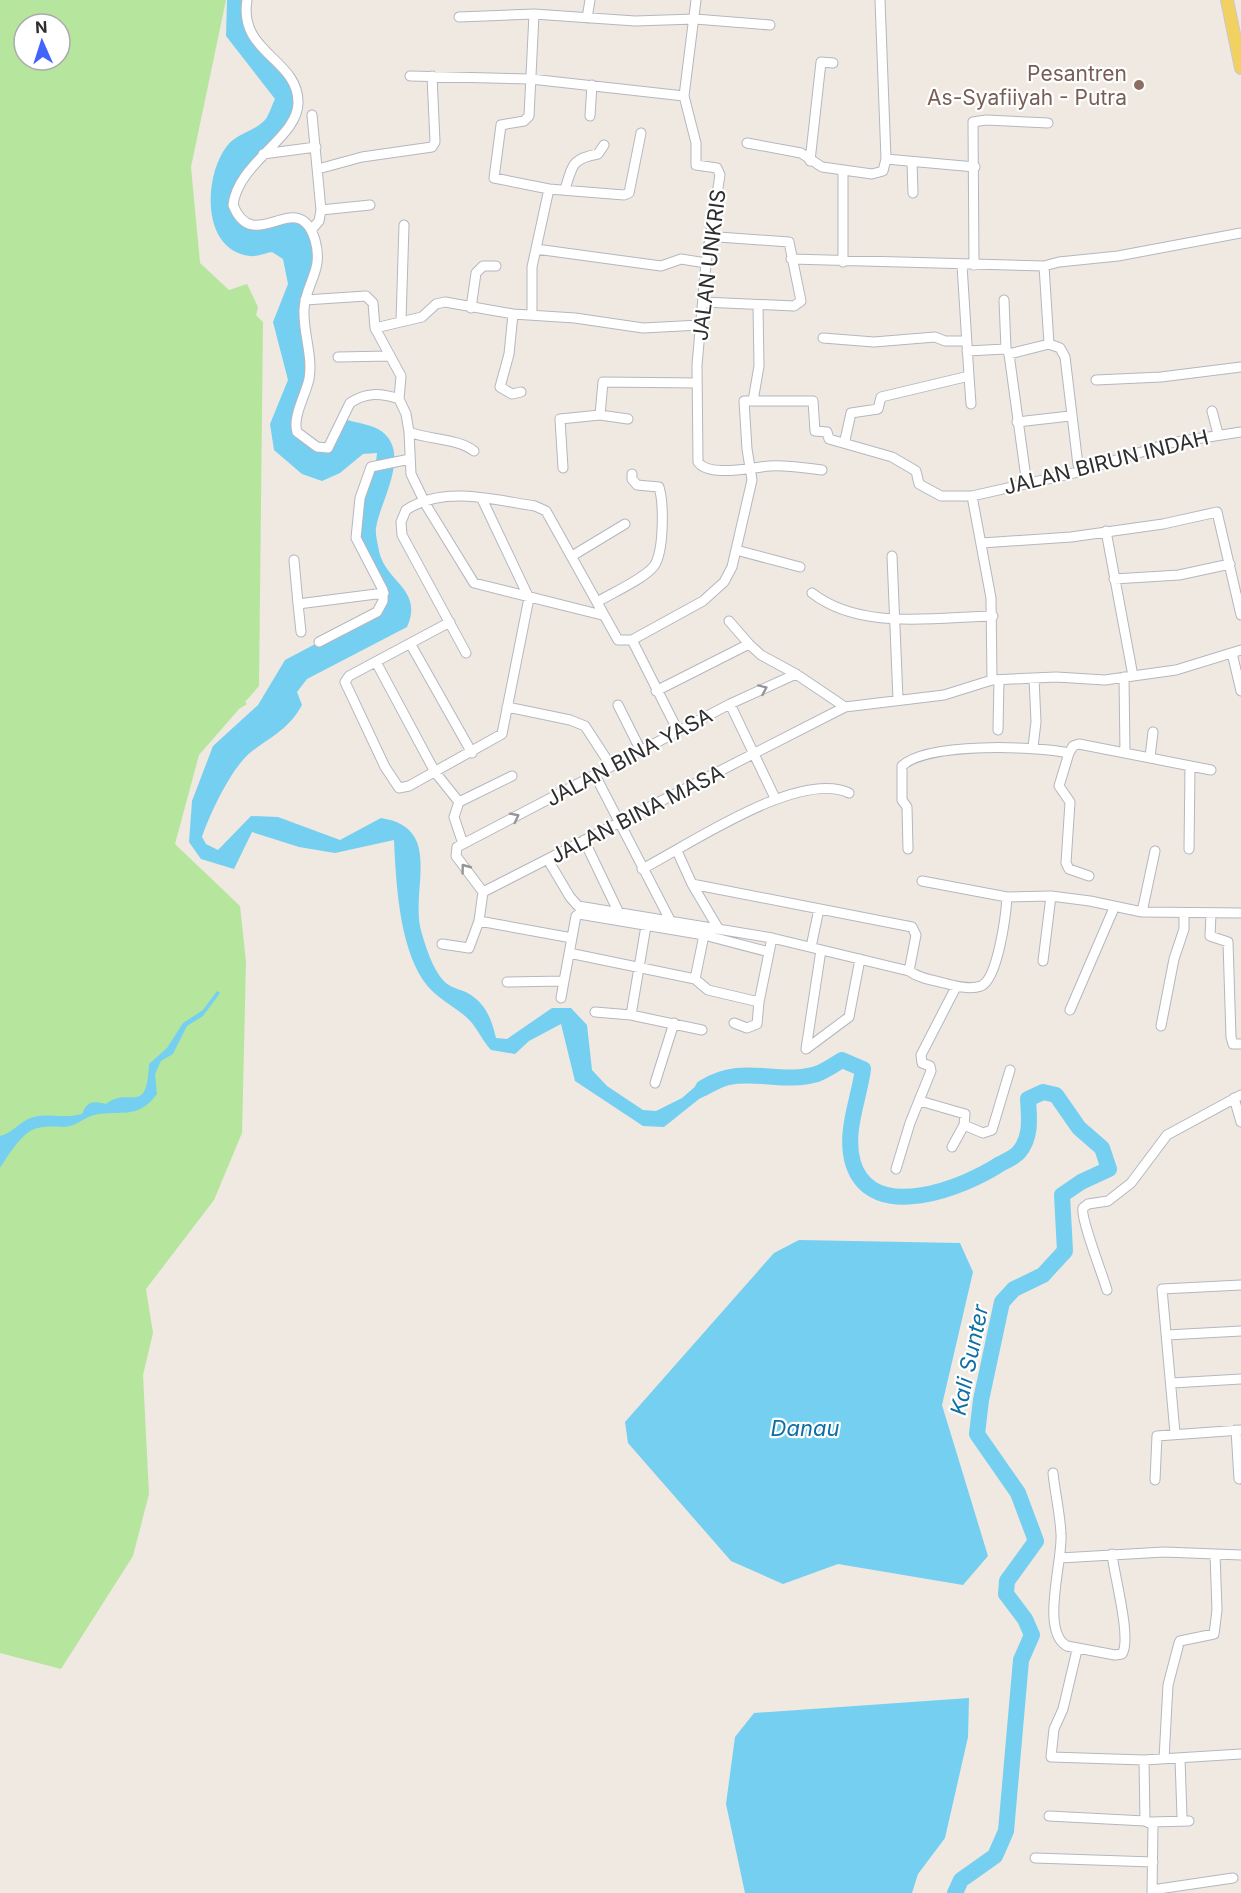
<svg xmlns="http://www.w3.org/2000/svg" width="1241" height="1893" viewBox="0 0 1241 1893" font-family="Inter,sans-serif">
<rect width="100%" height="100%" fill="#efe9e1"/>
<!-- green -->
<path fill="#b6e59e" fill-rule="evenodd" d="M0 0H226L191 167 200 263 229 290 247 284 258 307 256 315 263 322 259 686 245 702 247 704 239 709 199 755 175 844 240 906 246 962 242 1133 214 1200 146 1289 153 1333 143 1375 149 1494 133 1556 61 1669 0 1653ZM24 24H60V60H24Z"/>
<!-- water -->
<path fill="#75cff0" d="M227 0H244L243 27 292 83 297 110 234 196 245 223 285 217 305 223 316 249 305 300 310 356 295 425 322 449 343 419C354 422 368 424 378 429 414 450 380 500 376 528 375 535 378 544 379 551 385 582 424 589 407 627L307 679 297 692 302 705C288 730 273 735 251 752 232 767 210 813 202 837L206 844 218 850 251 816 278 817 340 840 381 818C446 828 408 892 422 934 426 948 434 973 446 983 453 989 464 990 471 995 487 1006 492 1021 496 1038L507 1039 552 1008H571L587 1025 592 1070 607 1086 643 1110 656 1111 682 1098 704 1079 732 1069 756 1074 722 1077 727 1085 699 1099 664 1127 643 1126 575 1081 561 1024 529 1041 515 1054 491 1050C483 1041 479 1032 472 1023 461 1009 436 1000 423 980 399 944 396 882 394 840L335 853 299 847 252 832 234 869 201 859 189 842 192 801 213 746 258 705 285 660 376 612 383 601C370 572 348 539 360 507 366 489 376 472 377 453L363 454 340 473 322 481 302 474 274 450 270 424 288 380 273 322 288 284 283 259 272 252C266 253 256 257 250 256 200 250 204 175 227 146 236 134 255 131 265 120 269 115 272 105 275 99L226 36Z
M217 991 220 993 203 1016 187 1026 173 1054 161 1061 155 1074 157 1094C137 1121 120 1109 94 1115 83 1118 77 1126 64 1127 52 1127 44 1125 32 1130 21 1135 6 1158 0 1168V1136C13 1133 21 1120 34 1117 50 1113 63 1119 82 1114 88 1101 92 1101 106 1104 129 1085 147 1118 149 1064L167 1048 183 1023 203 1010Z
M799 1240 960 1243 973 1272 942 1405 988 1556 963 1585 838 1564 783 1584 731 1561 628 1443 625 1422 774 1253Z
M969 1698 968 1737 945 1838 918 1874 912 1893H745L726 1804 735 1737 754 1713Z"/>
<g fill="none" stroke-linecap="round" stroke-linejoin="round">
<!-- river -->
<path stroke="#75cff0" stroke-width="16" d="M703 1088C743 1062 777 1086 817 1074 825 1071 834 1065 842 1060L863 1069C859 1100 844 1131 853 1163 872 1225 965 1187 1000 1164 1006 1161 1015 1157 1019 1152 1032 1137 1029 1117 1028 1099L1043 1092 1056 1095 1079 1128 1102 1148 1109 1169 1081 1182 1062 1195 1065 1251 1043 1275 1014 1289 1002 1302 981 1400 977 1434 1018 1493 1036 1541 1007 1581 1006 1594 1025 1619 1032 1635 1021 1660 1006 1831 995 1856 961 1880 955 1893"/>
<defs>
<path id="minor" d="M247 0C238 53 298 59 298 102 299 137 238 162 233 205 254 258 298 184 315 240 324 272 305 283 304 310 303 333 313 356 309 379 306 394 292 417 297 432L317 447 328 448 350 403C366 392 381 393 399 399L406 414 409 432 411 474 426 505 474 583 602 615
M696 0 684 96 696 143V165L717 168 720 175 706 263 697 365 698 462C709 478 753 467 770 466 787 465 805 468 822 470
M534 14 529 116 524 121 501 125 494 178 549 189 624 195 629 193 641 133
M459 17 534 14 635 21 695 19 770 25
M587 18 590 0
M410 76 531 79 684 96
M590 116 592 85
M747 143 801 153 822 167 872 174 883 171 886 159 880 0
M263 154 316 147
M886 159 975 167
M810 161 821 62 833 63
M912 162 913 193
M318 169 362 157 432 147 435 142 432 76
M843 171V262
M565 189C573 165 571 159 598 154L604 145
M321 210 370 205
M311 230 319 221 321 210 312 115
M536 249 661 266 681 259 706 263
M791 259 1044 266 1059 262 1118 256 1241 233
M974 265 973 122 986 120 1048 123
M1044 266 1049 344
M305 300 366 296 373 303 375 328 422 317 436 304 445 302 513 314 575 318 643 328 700 325
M1004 300 1006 349
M703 302 794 306 801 301 789 242 718 237
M471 308 476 273 483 266H496
M513 314 509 354 500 387 512 394 521 392
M532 315V267L549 189
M401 321 404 225
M375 328 401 376 399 399
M823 338 874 342 935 337 945 341H965
M967 351 1006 349 1009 354 1049 344 1060 348 1065 357 1078 465
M1009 354 1026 478
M338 357 389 356
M969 376 971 404
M1096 380 1161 377 1241 367
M753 401 759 366 758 306
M1212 411 1218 434
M628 419 600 415 603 382 697 383
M1017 422 1070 416
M409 432C429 440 457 438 474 451
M847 444 845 440 851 413 878 409 881 397 969 376 962 265
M563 468 560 419 600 415
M972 496 991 598 992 680
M1106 531 1133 676
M982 543 1071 537 1163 524 1217 512 1241 615
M736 550 800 567
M572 556 625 524
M892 556 898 699
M294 560 298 604 384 593
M1114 579 1179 575 1230 564
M812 593C861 631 935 617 993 616
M597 602C612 593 644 579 654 566 664 552 664 504 659 487L637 485 632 479V474
M298 604 301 632
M729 621 749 644
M450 622 349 676 345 682 385 767 399 788 409 786 502 734 529 598 482 499
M632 640 678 731
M319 642 377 612 383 601V590L356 538 360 498 371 467 410 459
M411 645 472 753
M466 653 402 535 401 522 406 510C444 485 494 500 535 506L546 511 618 640H632L703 601 724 582 732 567 752 480 747 449 744 401H813L815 431 827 432 829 439 892 457 916 471 919 484 941 496H972L1078 472 1170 443 1241 432
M1232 653 1241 691
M376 662 435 772 459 802 454 817 463 844
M796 674 730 704 463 844 457 847 456 856 483 892 845 707 944 695 992 680 1056 677 1105 680 1133 676 1176 670 1241 650
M1124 677 1125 753
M656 691 749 644 761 655 796 674 845 707
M730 704 775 798
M618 705 641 751
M507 707 570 720 585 726 611 766
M998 730 999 680
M1033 747 1036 722 1034 678
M1069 753 1059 786 1070 802 1066 863 1069 869 1089 876
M1150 757 1153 732
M595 775 670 920
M459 802 512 776
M584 840 618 911
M908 849 907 807 902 800V766C926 742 1036 746 1069 753L1073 746 1079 744 1211 770
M1189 849 1190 767
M677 851 692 884 718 928
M548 860 570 897 578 906 772 938 909 971C919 978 931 980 944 983 955 986 970 990 981 986 998 979 1006 914 1007 897
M642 869C689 845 799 769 849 793
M922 881 1007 897 1051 896 1090 901 1142 912 1241 913
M692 884 912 927 916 935 909 971
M1142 912 1155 851
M1211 914 1210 936 1228 942 1231 1037 1233 1044H1241
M479 921 572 938
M442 944 469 948 479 921 483 892
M811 947 819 909
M821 950 806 1049 849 1017 860 959
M569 953 695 979 708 990 759 1002
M1043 961 1051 896
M695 979 704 935
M507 982 564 981 576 916 579 914 704 935 769 952
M561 998 564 981
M1070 1010 1114 908
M595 1012 631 1015 702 1030
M631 1015 647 920
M734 1023 747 1028 757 1024 759 1002 772 938
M1161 1026 1174 959 1184 929V914
M655 1083 674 1023
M1234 1098 1241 1122
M920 1101 965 1114 964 1125 952 1147
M964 1125 983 1133 992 1130 1010 1070
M896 1169 910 1123 931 1071 930 1066 922 1063 921 1055 956 987
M1107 1290C1103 1276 1080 1217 1083 1208L1088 1204 1108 1201 1131 1183 1167 1135 1241 1095
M1167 1335 1241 1331
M1172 1383 1241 1379
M1236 1430 1239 1479
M1175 1433 1162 1289 1241 1285
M1053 1473C1055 1493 1060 1513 1061 1534 1063 1561 1040 1631 1067 1646L1115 1655 1122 1654C1132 1639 1114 1575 1112 1554
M1155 1480 1157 1436 1241 1430
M1060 1558 1164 1552 1241 1555
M1077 1650 1063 1709 1054 1729 1051 1757 1144 1760 1241 1754
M1180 1758 1182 1817
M1164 1759 1168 1685 1179 1643 1180 1641 1214 1634 1217 1610 1215 1554
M1144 1760 1145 1821 1153 1825 1152 1893
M1049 1816 1145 1821
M1151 1822 1189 1821
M1035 1858 1153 1862
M1152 1890 1233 1878"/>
<path id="major" d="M1227 0 1241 68"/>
</defs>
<!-- minor casing -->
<use href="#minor" stroke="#b4b7c1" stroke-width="11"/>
<!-- major casing -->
<use href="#major" stroke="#c9c9c9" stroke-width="14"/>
<!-- minor -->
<use href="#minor" stroke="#fff" stroke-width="9"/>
<!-- major -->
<use href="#major" stroke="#f2d163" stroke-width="12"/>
</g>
<!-- one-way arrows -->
<defs><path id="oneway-chevron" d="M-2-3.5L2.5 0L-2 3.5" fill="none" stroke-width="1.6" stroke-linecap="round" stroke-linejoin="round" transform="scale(1.5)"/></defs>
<g stroke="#969696">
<use href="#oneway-chevron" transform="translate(763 689) rotate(-24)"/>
<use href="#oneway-chevron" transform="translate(515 817) rotate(-27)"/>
<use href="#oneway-chevron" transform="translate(465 868) rotate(-127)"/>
</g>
<!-- markers -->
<circle fill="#8d6e63" stroke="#fff" stroke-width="2" cx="1139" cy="85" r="6"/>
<g text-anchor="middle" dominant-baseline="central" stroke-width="4.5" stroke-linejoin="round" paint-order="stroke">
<!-- education labels -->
<g font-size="21" fill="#785e54" stroke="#fff" text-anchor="end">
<text x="1127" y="73">Pesantren<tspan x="1127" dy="24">As-Syafiiyah - Putra</tspan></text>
</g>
<!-- street labels -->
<g font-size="21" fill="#2e2e2e" stroke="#fff">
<text transform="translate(709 265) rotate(-83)">JALAN UNKRIS</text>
<text transform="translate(1106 462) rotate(-14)">JALAN BIRUN INDAH</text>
<text transform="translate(629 757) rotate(-28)">JALAN BINA YASA</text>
<text transform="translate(637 814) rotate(-27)">JALAN BINA MASA</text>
</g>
<!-- water labels -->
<g font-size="22" font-style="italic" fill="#0d6fa3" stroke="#fff">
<text transform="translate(969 1360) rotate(-78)">Kali Sunter</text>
<text x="805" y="1428">Danau</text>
</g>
</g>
<!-- north arrow -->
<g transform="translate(42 42) rotate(357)"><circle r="28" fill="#ffffff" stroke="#ababab" stroke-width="1.5"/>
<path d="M0-4.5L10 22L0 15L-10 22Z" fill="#4264fb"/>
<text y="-9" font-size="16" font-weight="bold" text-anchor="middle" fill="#2e2e2e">N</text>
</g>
</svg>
